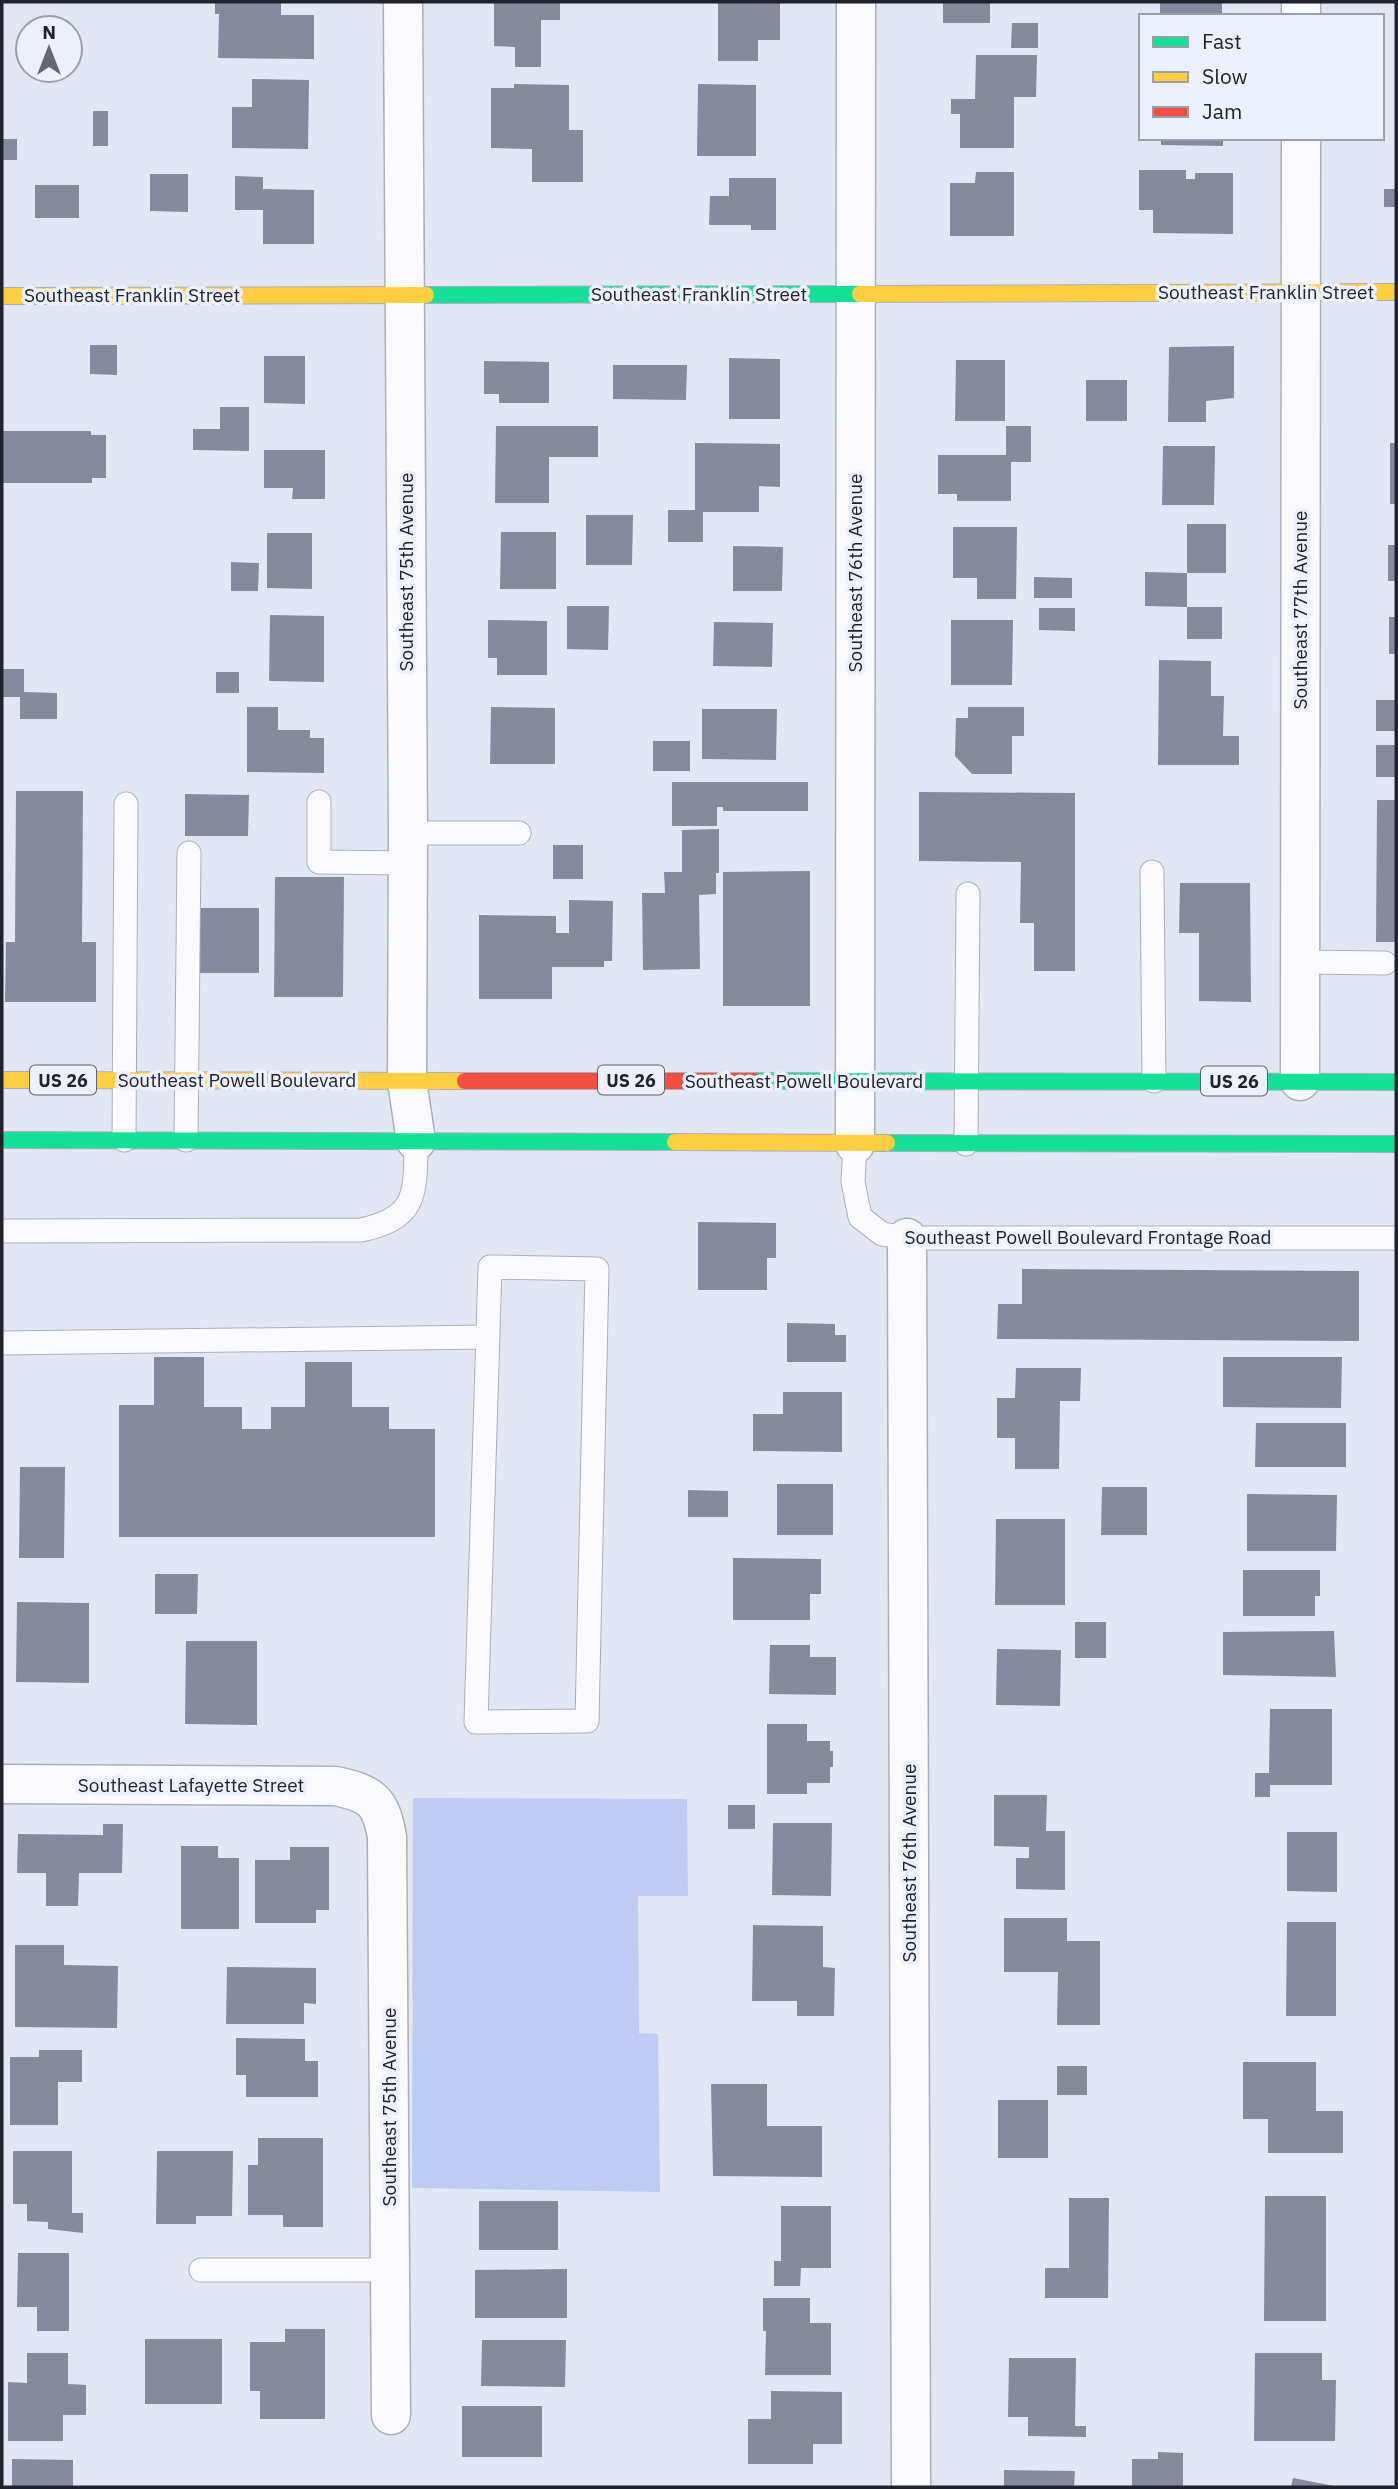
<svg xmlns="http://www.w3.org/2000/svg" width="1398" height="2489" viewBox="0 0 1398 2489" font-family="'IBM Plex Sans',sans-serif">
<rect width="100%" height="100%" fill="#e3e7f4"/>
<!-- green -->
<path fill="#beccf4" d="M413 1798 687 1799 688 1896H638L639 2033 658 2034 660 2192 412 2188Z"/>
<!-- building -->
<path fill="#868a9d" d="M215 2H281V15H314V59L218 58 219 14H215Z
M494 2H560V20H541V67H515V47L494 46Z
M718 2H780V40H758V61H718Z
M943 2H990V23H943Z
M1160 2H1222V16H1160Z
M1012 23H1038V48H1011Z
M976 55H1037L1036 97H1014V148H960V114H951V99H975Z
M252 79 309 80 308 149 232 148V107H252Z
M514 84 569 85V130H583V182H532V149L491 148V88H514Z
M698 84 756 85V156H697Z
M93 111H108V146H93Z
M1161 138H1223V146L1161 145Z
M2 139H17V160H2Z
M1139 170H1186V179H1195V173H1233V234L1153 233V210H1139Z
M976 172H1014V236H950V183H975Z
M150 174H188V212L150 211Z
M235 176 263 177V189L314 190V244H263V210H235Z
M729 178H776V230H751V225H709L710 196H729Z
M35 185H79V218H35Z
M1384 189H1396V207H1384Z
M90 345H117V375L90 374Z
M1234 346V398L1206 401V422H1168L1169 347Z
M264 356H305V404L264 403Z
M729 358 780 359V419H729Z
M956 360H1005V421H955Z
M484 361 549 362V403H499V394H484Z
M613 365H687L686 400 613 399Z
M1086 380H1127V421H1086Z
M220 407H249V451L193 450V429H220Z
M496 426H598V457H549V503H495Z
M1006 426H1031V462H1011V501H957V494H938V455H1006Z
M2 431H91V435H106V478H92V483H2Z
M695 443 780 444V487L759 486V512H703V542H668V510H695Z
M1390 443H1396V504H1390Z
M1163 446H1215L1214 505H1162Z
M264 450H325V499H292L293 488H264Z
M586 515H633L632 565H586Z
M1187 524H1226V573H1187Z
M953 527H1017L1016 599H977V578H953Z
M501 532H556V589H500Z
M267 533H312V589L267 588Z
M1388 545H1396V581H1388Z
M733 546 783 547 782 591H733Z
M231 562 259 563 258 591H231Z
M1145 572 1187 573V607L1145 606Z
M1034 577 1072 578V598H1034Z
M567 606H609L608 650 567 649Z
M1187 607H1222V639H1187Z
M1039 608H1075V631L1039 630Z
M270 615 324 616V682L269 681Z
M1389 617H1396V654H1389Z
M488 620 547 621V675H497V658H488Z
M951 620H1013L1012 685H951Z
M714 622 773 623 772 667 713 666Z
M1159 660 1211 661V696H1224L1223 736H1239V765H1158Z
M2 669H24V692L57 693V719H20V697H2Z
M216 672H239V693H216Z
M1376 700H1396V731H1376Z
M247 707H278V730H310V738H324V773L247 772Z
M491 707 555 708V764H490Z
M968 707H1024V736H1012V774H972L955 756 956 718H968Z
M702 709H777L776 760 702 759Z
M653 741H690V771H653Z
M1376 745H1396V777H1376Z
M672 782H808V811H723V807H717V826H672Z
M16 791H83L82 942H96V1002H5L6 942H15Z
M919 792 1075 793V971H1034V923H1020L1021 862 919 861Z
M185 794 249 795 248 836H185Z
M1377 800H1396V942H1376Z
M719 829V873H716V894L699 895 700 969 643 970 642 893H665L664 872H682V830Z
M553 845H583V879H553Z
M810 871V1006H723V872Z
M275 877H344L343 997H274Z
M1180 883H1250L1251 1002 1199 1001V933H1179Z
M569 900 613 901 612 961H604V967H552V999H479V915L556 916V933H569Z
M200 908H259V973H200Z
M698 1222 776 1223V1258H767V1290H698Z
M1022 1269 1359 1271V1341L997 1339 998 1304H1022Z
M787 1323 835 1324V1335H846V1362H787Z
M154 1357H204V1407H242V1429H271V1407H305V1362H352V1407H389V1429H435V1537H119V1405H154Z
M1223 1357H1342L1341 1408 1223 1407Z
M1016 1368H1081L1080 1401H1060L1059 1469H1015V1438H997V1398H1015Z
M783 1392H842V1452L753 1451V1414H783Z
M1256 1423H1346V1467H1255Z
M20 1467H65L64 1558H19Z
M777 1484H833V1535H777Z
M1102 1487H1147V1535H1101Z
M688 1490 728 1491V1517H688Z
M1247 1494 1337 1495 1336 1551H1247Z
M996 1519H1065V1605H995Z
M733 1558 821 1559V1594H810V1620H733Z
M1243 1570H1320V1596H1315V1616H1243Z
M155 1574H198L197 1614H155Z
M17 1602 89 1603V1683L16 1682Z
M1075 1622H1106V1658H1075Z
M1334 1631 1336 1677 1223 1675V1632Z
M186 1641H257V1725L185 1724Z
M770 1645H810V1657H836V1695L769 1694Z
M997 1649 1061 1650 1060 1706 996 1705Z
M1270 1709H1332V1785H1270V1797H1255V1773H1269Z
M767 1724H807V1741H830V1751H833V1767H830V1783H807V1794H767Z
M994 1795H1047L1046 1831H1065V1890L1016 1889V1858H1029V1847L994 1846Z
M728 1805H755V1829H728Z
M773 1823H832L831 1896 772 1895Z
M103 1824H123L122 1873H79L78 1906H46V1873H17L18 1834 103 1835Z
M1287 1832H1337V1892L1287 1891Z
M181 1846H218V1858H239V1929H181Z
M290 1847H329V1910H316V1923H255V1860H290Z
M1004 1918H1067V1941H1100V2025H1057L1058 1972H1004Z
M1287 1922H1336V2016H1286Z
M753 1925 823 1926V1967L835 1968 834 2016H797V2001H752Z
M15 1945H64V1965L118 1966 117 2028 15 2027Z
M227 1967 316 1968V2004L304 2003V2024H226Z
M236 2038 305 2039V2061H318V2097H246V2075H236Z
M39 2050H82V2082H58V2125H10V2057H39Z
M1243 2062H1316V2111H1343V2153H1268V2119H1243Z
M1057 2066H1087V2095H1057Z
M711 2084H767V2126H822V2177L713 2176Z
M998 2100H1048V2158H998Z
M258 2138H323V2227H283V2215H248V2165H258Z
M13 2151H72V2213H83V2233L48 2229V2222L27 2221V2204H13Z
M157 2151H233L232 2216H196V2224H156Z
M1265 2196H1326V2321H1264Z
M1069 2198H1109L1108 2298H1045V2268H1069Z
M479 2201H558V2250H479Z
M781 2206H831V2268H801L800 2286H774V2261H781Z
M18 2253H69V2331H37V2307H17Z
M567 2269V2318H475V2270Z
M763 2298H810V2323H831V2375H765L766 2331H763Z
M285 2329H325V2419H260V2391H250V2342H285Z
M145 2339H222V2404H145Z
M482 2340H566L565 2387 481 2386Z
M27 2353H68V2384L86 2385V2415H63V2441H8V2382L27 2383Z
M1255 2353H1322V2380H1336L1335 2441H1254Z
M1009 2358H1076L1075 2426H1086V2437L1028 2436V2417H1008Z
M771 2391 842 2392V2444H813V2464H748V2419H771Z
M462 2406H542V2457H462Z
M1158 2452 1183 2453V2487H1132V2459H1158Z
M12 2459 73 2460V2487H12Z
M1004 2470 1075 2471 1074 2487H1004Z
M1293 2478 1334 2486V2487H1291Z"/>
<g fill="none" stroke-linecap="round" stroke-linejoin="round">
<defs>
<path id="lane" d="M319 802V862L408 863
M408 833H519
M1152 872 1154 1081
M1300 962 1385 963
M124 1140 126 804
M186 1140 189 853
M855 1144 853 1182 860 1217 882 1234 907 1238H1396
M966 1144 968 894
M2 1231 361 1230C419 1218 415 1192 416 1141
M490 1267 597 1269 587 1721 476 1722Z
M2 1343 488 1337
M201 2270H390"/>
<path id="street" d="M403 2 408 833 407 1081 416 1141
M1301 2V16
M1300 1081 1301 138
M855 1144 856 2
M907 1238 911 2487
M2 1784 335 1786C370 1793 381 1800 387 1837L391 2415"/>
<path id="fast" d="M426 295 860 294
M754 1081 1396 1082
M2 1140 675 1142
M887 1143 1396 1144"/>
<path id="slow" d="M860 294 1396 292
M2 296 426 295
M2 1080 465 1081
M675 1142 887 1143"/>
<path id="jam" d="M465 1081H754"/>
</defs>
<!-- lane casing -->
<use href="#lane" stroke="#abafb9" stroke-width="25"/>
<!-- street casing -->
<use href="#street" stroke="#abafb9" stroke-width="41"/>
<!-- fast casing -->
<use href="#fast" stroke="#abafb9" stroke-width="18"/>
<!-- slow casing -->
<use href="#slow" stroke="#abafb9" stroke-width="18"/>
<!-- jam casing -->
<use href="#jam" stroke="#abafb9" stroke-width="18"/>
<!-- lane -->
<use href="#lane" stroke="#fbfbfd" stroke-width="23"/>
<!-- street -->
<use href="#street" stroke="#fbfbfd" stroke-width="38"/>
<!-- fast -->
<use href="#fast" stroke="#16e098" stroke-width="16"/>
<!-- slow -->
<use href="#slow" stroke="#ffcf43" stroke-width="16"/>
<!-- jam -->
<use href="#jam" stroke="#f24e42" stroke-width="16"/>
</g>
<g text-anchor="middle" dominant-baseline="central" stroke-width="7" stroke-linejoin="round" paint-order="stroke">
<!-- shield labels -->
<g fill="#edf1fb" stroke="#5e616a" stroke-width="2">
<rect x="30" y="1065.5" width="66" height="29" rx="5"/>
<rect x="598" y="1065.5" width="66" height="29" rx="5"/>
<rect x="1201" y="1066.5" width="66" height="29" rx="5"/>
</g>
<g font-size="18" font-weight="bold" fill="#20232c">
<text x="63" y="1080">US 26</text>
<text x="631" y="1080">US 26</text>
<text x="1234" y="1081">US 26</text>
</g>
<!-- street labels -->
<g font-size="19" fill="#20232c" stroke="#edf1fb">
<text x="1266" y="292">Southeast Franklin Street</text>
<text x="699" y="294">Southeast Franklin Street</text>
<text x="132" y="295">Southeast Franklin Street</text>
<text transform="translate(406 572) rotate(-90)">Southeast 75th Avenue</text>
<text transform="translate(855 573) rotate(-90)">Southeast 76th Avenue</text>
<text transform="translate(1300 610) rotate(-90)">Southeast 77th Avenue</text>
<text x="237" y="1080">Southeast Powell Boulevard</text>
<text x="804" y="1081">Southeast Powell Boulevard</text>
<text x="1088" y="1237">Southeast Powell Boulevard Frontage Road</text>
<text x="191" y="1785">Southeast Lafayette Street</text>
<text transform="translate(909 1863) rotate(-90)">Southeast 76th Avenue</text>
<text transform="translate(389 2107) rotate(-90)">Southeast 75th Avenue</text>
</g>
</g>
<!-- border -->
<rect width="1398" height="2489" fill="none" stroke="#20232c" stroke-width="7"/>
<!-- legend -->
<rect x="1139" y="14" width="245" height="126" fill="#edf1fb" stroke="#9b9fa8" stroke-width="2"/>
<rect x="1153" y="37" width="35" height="10" fill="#16e098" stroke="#9b9fa8" stroke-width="2"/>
<text x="1202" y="49" font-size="21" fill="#20232c">Fast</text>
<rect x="1153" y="72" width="35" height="10" fill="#ffcf43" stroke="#9b9fa8" stroke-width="2"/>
<text x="1202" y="84" font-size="21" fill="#20232c">Slow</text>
<rect x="1153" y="107" width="35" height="10" fill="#f24e42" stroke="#9b9fa8" stroke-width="2"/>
<text x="1202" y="119" font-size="21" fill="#20232c">Jam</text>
<!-- north arrow -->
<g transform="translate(49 49)"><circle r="33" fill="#edf1fb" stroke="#9b9fa8" stroke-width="2"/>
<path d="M0-5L12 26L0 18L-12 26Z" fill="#646872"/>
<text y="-10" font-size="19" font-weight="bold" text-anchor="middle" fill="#20232c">N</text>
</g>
</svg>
